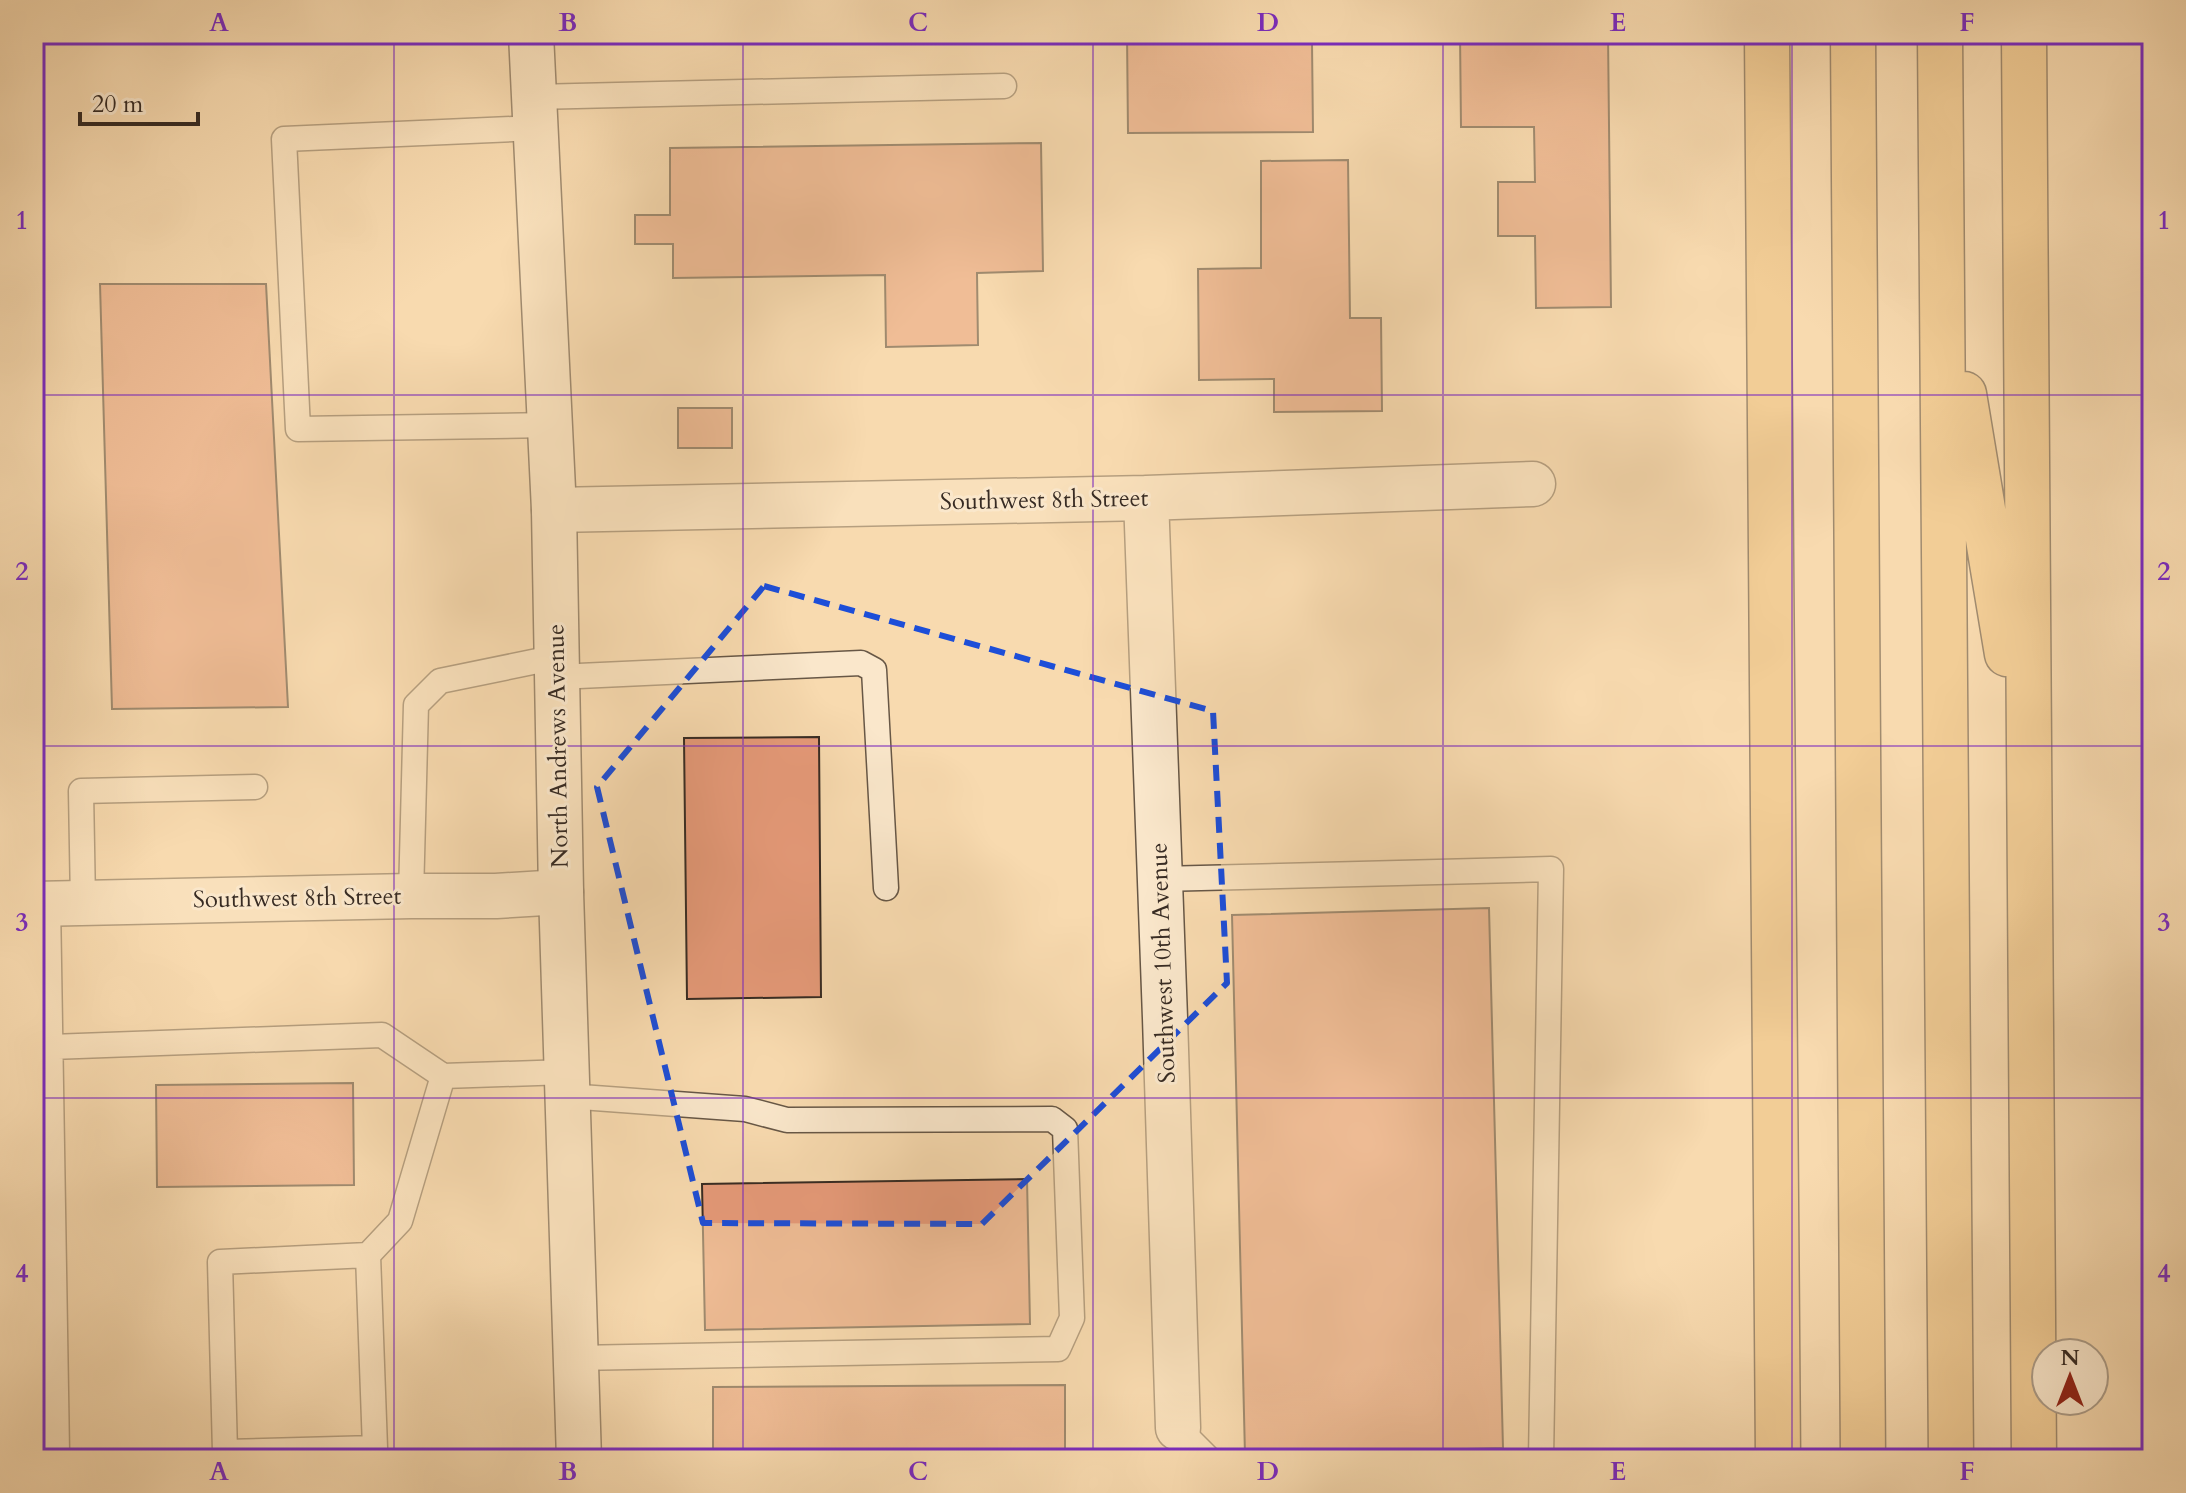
<svg xmlns="http://www.w3.org/2000/svg" width="2186" height="1493" viewBox="0 0 2186 1493" font-family="Cardo,serif">
<rect width="100%" height="100%" fill="#f8daaf"/>
<filter id="stains"><feTurbulence type="fractalNoise" baseFrequency=".0025" numOctaves="4"/><feColorMatrix values="0 0 0 0 .2 0 0 0 0 .09 0 0 0 0 .02 0 0 0 .5 -.17"/></filter>
<radialGradient id="worn" r=".72"><stop offset=".6" stop-color="#630" stop-opacity="0"/><stop offset="1" stop-color="#630" stop-opacity=".3"/></radialGradient>
<!-- building -->
<path fill="#e69a79" stroke="#372b23" stroke-width="2" d="M673 34H981V38L673 44Z
M1127 34H1240V43H1312L1313 132 1128 133Z
M1460 34H1608L1611 307 1536 308 1535 236H1498V182H1535L1534 127H1461Z
M1041 143 1043 271 977 273 978 345 886 347 885 275 673 278V244H635V215H670V148Z
M1348 160 1350 318H1381L1382 411 1274 412V379L1199 380 1198 269 1261 268V161Z
M100 284H266L288 707 112 709Z
M678 408H732V448H678Z
M819 737 821 997 687 999 684 738Z
M1489 908 1503 1448 1245 1455 1232 915Z
M353 1083 354 1185 157 1187 156 1085Z
M1027 1179 1030 1324 705 1330 702 1184Z
M1065 1385V1459H713V1387Z"/>
<g fill="none" stroke-linecap="round" stroke-linejoin="round">
<defs>
<path id="lane" d="M534 97 1004 86
M536 128 284 139 298 429 550 425
M557 677 861 663 874 670 886 888
M1160 879 1551 869 1541 1459
M411 896 416 705 440 681 557 657
M83 903 81 791 255 787
M51 1047 382 1035 443 1076 567 1072
M567 1096 745 1109 787 1120 1052 1119 1065 1129 1072 1318 1058 1349 575 1358
M368 1255 375 1448 225 1452 220 1262 368 1255 400 1221 443 1076
M1178 1428 1209 1459
M34 1453 57 1452 48 903"/>
<path id="street" d="M1146 498 1165 1018 1178 1428
M554 510 1146 498 1533 484
M34 904 411 896H496L561 892"/>
<path id="secondary" d="M531 34 554 510 561 892 579 1459"/>
<path id="highway" d="M1767 34 1778 1459
M1853 34 1863 1459
M1940 34 1951 1459
M2024 34 2034 1459
M1964 394 2007 654"/>
</defs>
<!-- lane casing -->
<use href="#lane" stroke="#675746" stroke-width="27"/>
<!-- street casing -->
<use href="#street" stroke="#675746" stroke-width="47"/>
<!-- secondary casing -->
<use href="#secondary" stroke="#372b23" stroke-width="47"/>
<!-- highway casing -->
<use href="#highway" stroke="#372b23" stroke-width="47"/>
<!-- lane -->
<use href="#lane" stroke="#fae7cb" stroke-width="24"/>
<!-- street -->
<use href="#street" stroke="#fae7cb" stroke-width="44"/>
<!-- secondary -->
<use href="#secondary" stroke="#fae7cb" stroke-width="44"/>
<!-- highway -->
<use href="#highway" stroke="#ecbd78" stroke-width="44"/>
</g>
<!-- marked area -->
<path d="M0 0H2186V1493H0ZM764 586 1213 711 1227 983 982 1224 703 1223 597 787Z" fill="#f8daaf" fill-opacity=".55" fill-rule="evenodd"/>
<path fill="none" stroke="#1d4ed8" stroke-width="6" stroke-dasharray="16 10" stroke-linejoin="round" d="M764 586 1213 711 1227 983 982 1224 703 1223 597 787Z"/>
<!-- grid -->
<path fill="none" stroke="#7b2cbf" stroke-width="2" stroke-opacity="0.55" d="M394 34V1459M743 34V1459M1093 34V1459M1443 34V1459M1792 34V1459M34 395H2152M34 746H2152M34 1098H2152"/>
<g text-anchor="middle" dominant-baseline="central" stroke-width="6" stroke-linejoin="round" paint-order="stroke">
<!-- street labels -->
<g font-size="24" fill="#372b23" stroke="#fae7cb">
<text transform="translate(1044 500) rotate(-1)">Southwest 8th Street</text>
<text transform="translate(558 746) rotate(-91)">North Andrews Avenue</text>
<text transform="translate(297 898) rotate(-1)">Southwest 8th Street</text>
<text transform="translate(1163 963) rotate(-92)">Southwest 10th Avenue</text>
</g>
</g>
<!-- margin -->
<rect width="2186" height="1493" fill="none" stroke="#f8daaf" stroke-width="88"/>
<!-- north arrow -->
<g transform="translate(2070 1377)"><circle r="38" fill="#fae7cb" stroke="#ac9c88" stroke-width="2"/>
<path d="M0-6L14 30L0 20L-14 30Z" fill="#8f2418"/>
<text y="-12" font-size="22" font-weight="bold" text-anchor="middle" fill="#372b23">N</text>
</g>
<!-- scale -->
<path d="M80 112v12h118v-12" fill="none" stroke="#372b23" stroke-width="4"/>
<text x="92" y="112" font-size="24" fill="#372b23" stroke="#fae7cb" stroke-width="6" paint-order="stroke">20 m</text>
<rect x="44" y="44" width="2098" height="1405" fill="none" stroke="#7b2cbf" stroke-width="3"/>
<g font-size="26" text-anchor="middle" font-weight="bold" fill="#7b2cbf">
<text x="219" y="31">A</text>
<text x="568" y="31">B</text>
<text x="918" y="31">C</text>
<text x="1268" y="31">D</text>
<text x="1618" y="31">E</text>
<text x="1967" y="31">F</text>
<text x="22" y="229">1</text>
<text x="2164" y="229">1</text>
<text x="22" y="580">2</text>
<text x="2164" y="580">2</text>
<text x="22" y="931">3</text>
<text x="2164" y="931">3</text>
<text x="22" y="1282">4</text>
<text x="2164" y="1282">4</text>
<text x="219" y="1480">A</text>
<text x="568" y="1480">B</text>
<text x="918" y="1480">C</text>
<text x="1268" y="1480">D</text>
<text x="1618" y="1480">E</text>
<text x="1967" y="1480">F</text>
</g>
<rect width="100%" height="100%" filter="url(#stains)"/>
<rect width="100%" height="100%" fill="url(#worn)"/>
</svg>
